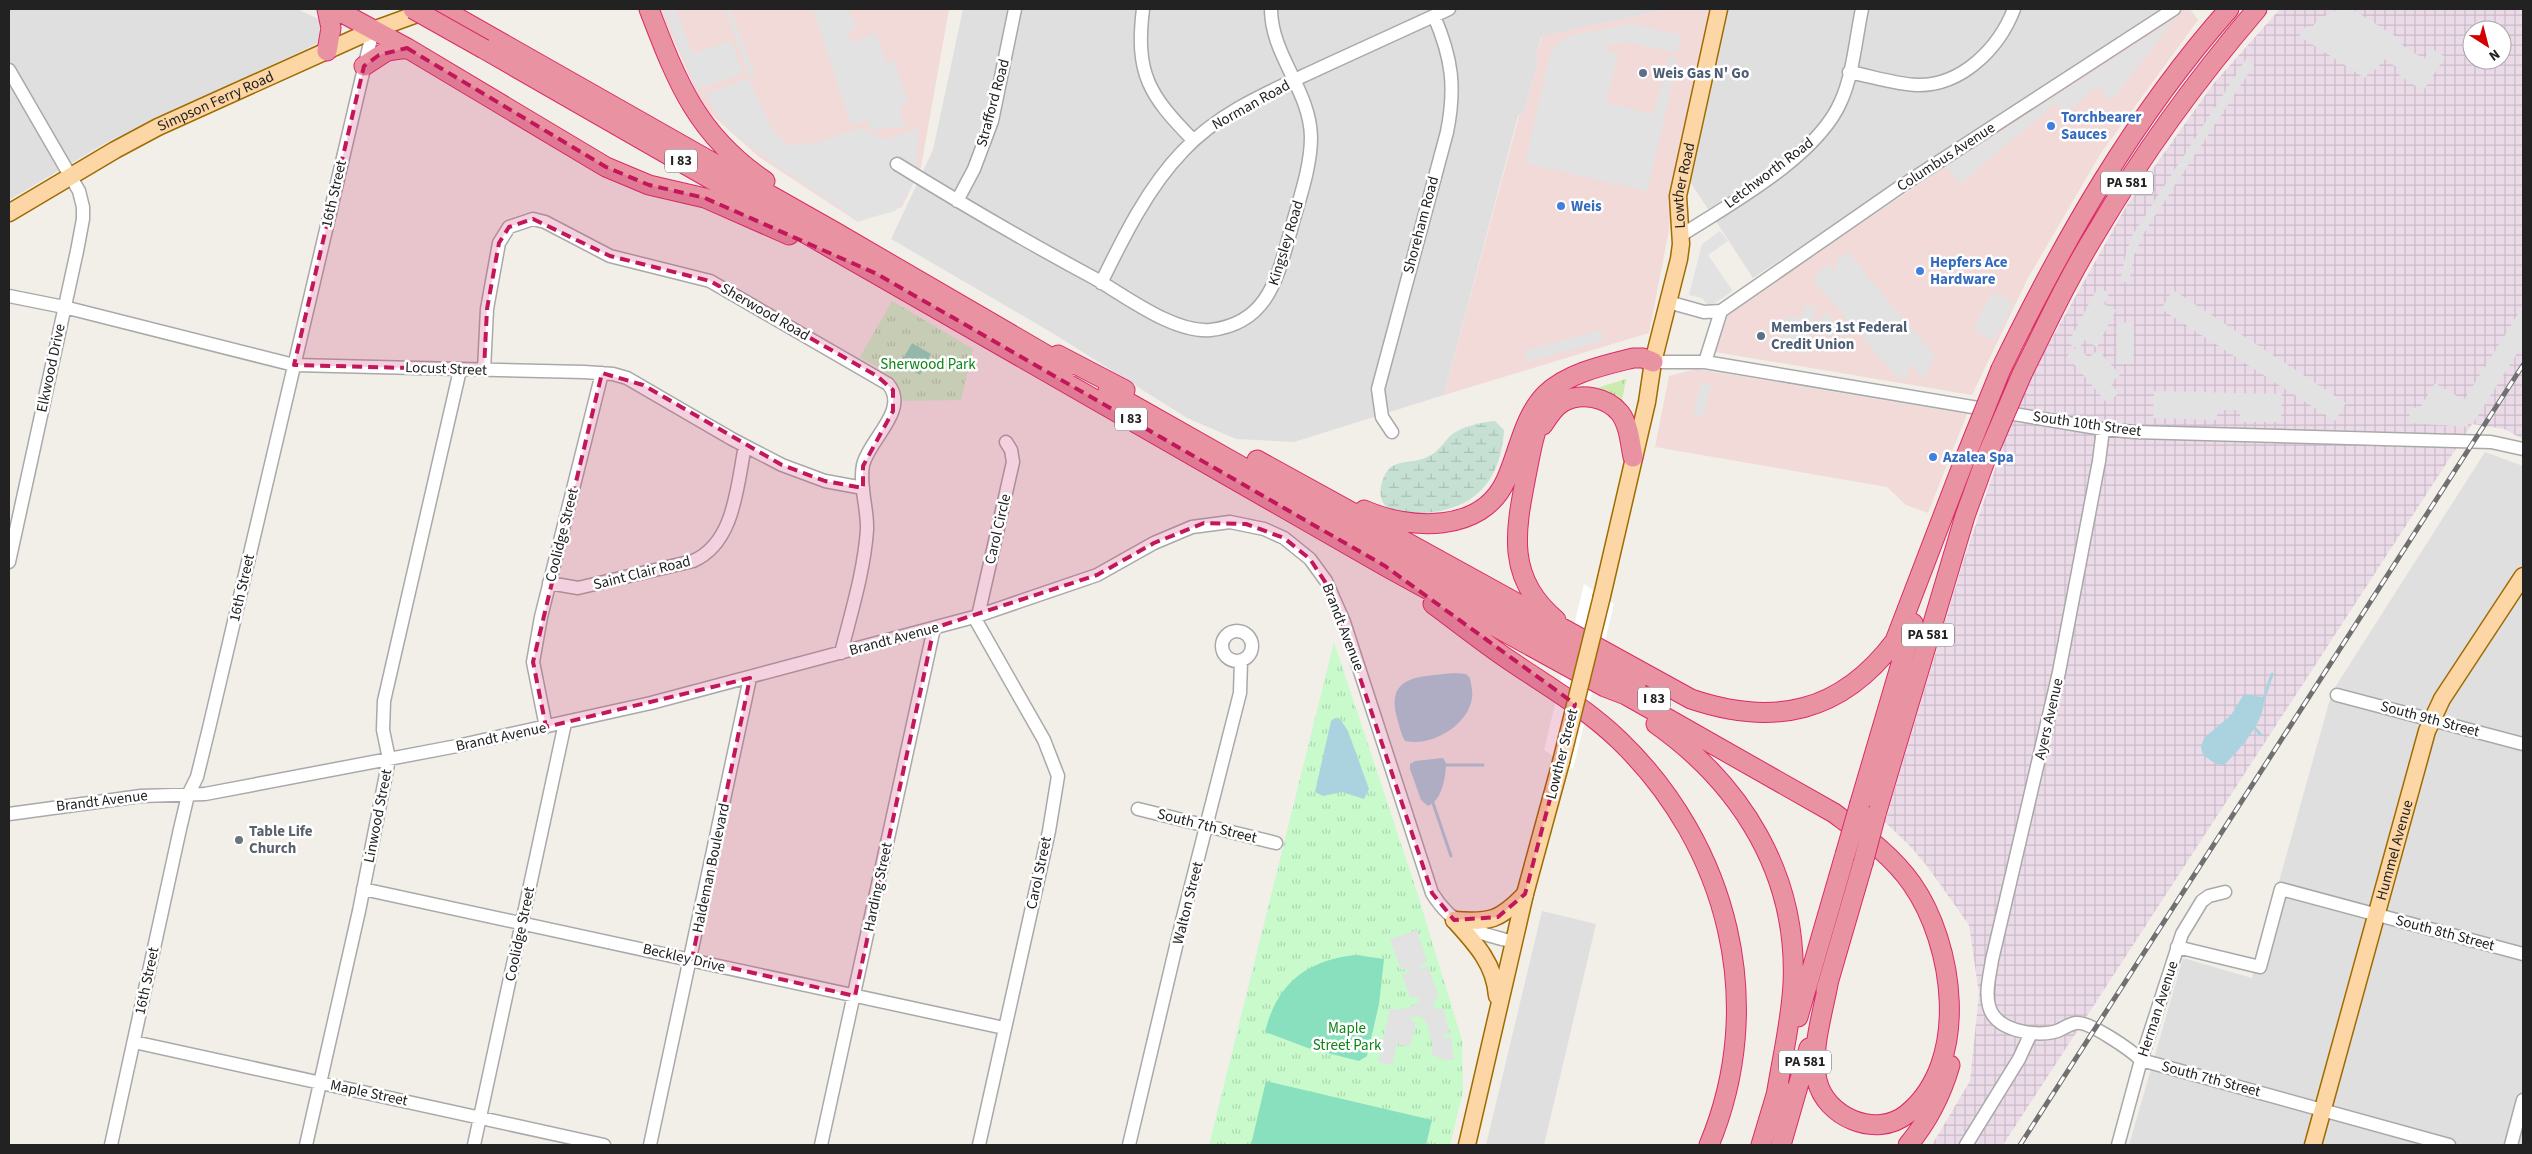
<svg xmlns="http://www.w3.org/2000/svg" width="2532" height="1154" viewBox="0 0 2532 1154" font-family="'Source Sans 3',sans-serif">
<defs>
<pattern id="industrial-grid" width="8" height="8" patternUnits="userSpaceOnUse" patternTransform="scale(1.25)"><rect width="8" height="8" fill="#ebdbe8"/><path d="M0 4h8M4 0v8" fill="none" stroke="#c9bcc7"/></pattern>
<pattern id="grass-tufts" width="24" height="20" patternUnits="userSpaceOnUse" patternTransform="scale(1.25)"><rect width="24" height="20" fill="#cdebb0"/><path d="M3 7l-1-3M5 7V3M7 7l1-3M15 17l-1-3M17 17v-4M19 17l1-3" fill="none" stroke="#b0c997"/></pattern>
<pattern id="wetland-marsh" width="20" height="14" patternUnits="userSpaceOnUse" patternTransform="scale(1.25)"><rect width="20" height="14" fill="#c6e0d4"/><path d="M1 5h8M5 5V1M11 12h8M15 12V8" fill="none" stroke="#aac0b6"/></pattern>
<pattern id="park-tufts" width="24" height="20" patternUnits="userSpaceOnUse" patternTransform="scale(1.25)"><rect width="24" height="20" fill="#c8facc"/><path d="M3 7l-1-3M5 7V3M7 7l1-3M15 17l-1-3M17 17v-4M19 17l1-3" fill="none" stroke="#acd6af"/></pattern>
</defs>
<rect width="100%" height="100%" fill="#f2efe9"/>
<!-- residential -->
<path fill="#e0dfdf" d="M9 9H297L327 23 325 33 316 44 104 144 9 200Z
M963 9H1667L1541 37 1536 55 1538 61 1524 113 1518 116 1444 395 1294 442 1236 439 1187 418 1054 334 891 239 933 150Z
M1728 9H2160L1753 278 1687 177Z
M2485 452 2523 466V1145H2129L2183 958 2252 978 2332 692Z
M1542 911 1596 924 1544 1145H1486Z"/>
<!-- commercial -->
<path fill="#f2dad9" d="M660 9H949L921 167 902 207 858 222 759 157 703 107Z
M1667 9H1712L1673 189 1669 230 1649 333 1444 395 1519 116 1524 113 1538 61 1536 55 1542 36Z
M2182 9H2190L2198 20 2101 153 2028 278 1972 395 1715 352 1729 311Z
M1697 369 1967 414 1928 513 1906 505 1887 487 1655 447 1669 376Z"/>
<!-- industrial -->
<path fill="url(#industrial-grid)" fill-rule="evenodd" d="M2280 9H2523V439L2504 429 2472 424 2003 1145H1932L1970 1081 1979 994 1969 925 1927 866 1910 846 1885 822 1963 562 2006 437 2037 365 2127 205 2214 83ZM2472 30H2502V60H2472Z"/>
<!-- grass -->
<path fill="url(#grass-tufts)" d="M1626 379 1621 406 1593 389Z"/>
<!-- wetland -->
<path fill="url(#wetland-marsh)" d="M1495 421 1504 430C1501 480 1476 509 1425 513 1415 514 1396 514 1388 508 1375 499 1381 475 1391 467 1401 460 1417 463 1427 457 1437 453 1442 445 1449 437 1459 427 1481 422 1495 421Z"/>
<!-- park -->
<path fill="url(#park-tufts)" d="M892 301 973 349 961 400 903 401C898 376 880 369 860 357Z
M1334 642 1417 892 1462 1040 1463 1092 1450 1145H1209Z"/>
<!-- pitch -->
<path fill="#88e0be" d="M912 343 931 354 920 375 900 364Z
M1356 955 1384 959 1379 1004 1367 1056 1359 1061 1308 1048 1265 1032C1277 983 1307 960 1356 955Z
M1266 1081 1432 1120 1426 1145H1251Z"/>
<!-- parking -->
<path fill="#e2e2e2" d="M663 9H675L693 54 731 41 743 73 697 90Z
M725 9H735L731 11 755 76 750 78Z
M813 9H849L856 29 848 32 851 43 876 33 887 64 893 58 908 102 900 109 904 128 888 127 872 132 867 121 851 125Z
M2339 9H2352L2403 41 2399 43 2424 59 2431 48 2445 57 2423 91 2399 75 2401 70 2384 59 2376 70 2372 68 2365 78 2299 36 2306 26 2311 29 2318 19Z
M2175 19 2111 101 2098 86 2065 113 2056 103 1960 184 1946 167Z
M1632 24 1681 35 1677 53 1627 42 1607 45 1606 50 1618 54 1606 103 1654 114 1668 57 1678 59 1647 191 1525 163 1551 51 1567 36Z
M2246 59 2254 65 2145 231 2134 256 2129 283 2120 281 2126 253 2132 236Z
M748 78 772 129 790 146 805 142 807 146 859 128 885 140 919 128 917 166 912 185 902 204 895 211 858 221 739 139 720 120 706 94Z
M1720 231 1728 241 1708 255 1733 291 1709 307 1702 298 1689 295 1702 244Z
M1847 251 1934 355 1924 379 1911 364 1906 378H1897L1814 281 1817 272 1828 264 1835 272 1838 259Z
M2098 287 2109 293 2104 304 2116 310 2097 347 2084 340 2080 347 2088 358 2098 350 2120 375 2110 383 2119 393 2107 403 2067 356 2076 348 2068 343Z
M2173 290 2346 403 2335 421 2161 309Z
M1992 292 2014 303 1994 341 1973 330Z
M1804 305 1816 307 1809 353 1781 351 1787 315 1802 318Z
M2523 306V344L2474 422 2468 418V427L2409 423 2410 407 2420 408 2435 383 2464 400Z
M1827 312 1842 330 1833 338 1818 320Z
M2117 322 2134 323 2133 364H2116Z
M1601 330 1603 341 1527 362 1524 351Z
M1701 382 1711 385 1703 417 1693 414Z
M2154 391 2282 394 2281 422H2240V410H2217V420L2153 418Z
M1417 930 1427 962 1420 966 1422 968 1428 966 1439 998 1434 1000 1433 1005 1437 1009 1443 1008 1450 1033 1442 1036 1444 1038 1451 1037 1454 1060H1445L1432 1055V1044L1427 1024 1423 1018 1416 1016 1409 1019 1416 1023 1410 1047 1397 1044 1392 1065 1378 1062 1390 1008 1399 1010 1415 1005 1419 1001 1417 997 1410 998 1402 974 1409 972V969L1401 970 1390 939Z"/>
<!-- water -->
<path fill="#aad3df" d="M1454 673 1466 674 1470 678C1471 684 1473 691 1472 698 1468 726 1431 747 1405 741 1400 732 1399 724 1396 714 1387 673 1425 677 1454 673Z
M2244 694 2263 697C2269 717 2238 752 2224 765L2216 764 2203 755 2201 747 2204 738 2231 715Z
M1335 718 1340 719 1348 731 1369 789 1364 799 1342 792 1323 796 1315 792 1331 721Z
M1443 758 1446 763C1446 776 1442 801 1428 806L1421 800 1410 769V764L1415 761Z"/>
<!-- pier -->
<path fill="#fff" d="M1584 584 1614 604 1573 769 1544 750Z"/>
<g fill="none" stroke-linecap="round" stroke-linejoin="round">
<!-- stream -->
<path stroke="#aad3df" stroke-width="3" d="M2263 701 2272 674
M2252 725 2261 735
M1444 765H1483
M1432 800 1451 856"/>
<defs>
<path id="minor" d="M1143 9C1135 74 1149 95 1193 140
M9 70 79 191 83 207V219L77 251 9 562
M1849 72C1871 76 1894 84 1917 85 1962 86 1999 48 2014 9
M897 164C962 204 1027 242 1094 278 1124 295 1173 333 1210 330 1265 324 1276 283 1289 237 1297 205 1311 170 1311 137 1310 90 1271 55 1271 9
M957 201 974 169 992 121 1015 9
M1680 236C1730 204 1818 156 1841 101 1853 75 1856 37 1862 9
M1101 283C1123 238 1148 187 1183 151 1219 112 1271 91 1318 69 1362 49 1405 29 1449 9
M9 296 64 307 294 365 584 372 613 374 627 378 732 439 782 465 825 481 863 488
M1668 302 1704 312 1721 311
M1653 362H1705L2103 429 2135 432 2491 442 2523 449
M1705 362 1721 311 1900 187 2174 9
M484 370 487 309 499 243 509 227 533 219 545 222 610 256 710 281 888 384C910 410 869 439 863 465 859 486 868 509 867 530 864 572 851 613 841 653
M2103 429 2099 461 2059 672 1992 960C1990 974 1985 992 1989 1006 1995 1031 2034 1036 2054 1032 2062 1030 2068 1024 2076 1023 2089 1021 2131 1050 2141 1060L2449 1145
M1392 432 1382 417 1378 389 1447 132C1456 87 1452 58 1434 16
M549 583 578 588 693 561C735 543 737 485 745 446
M978 616 1013 462 1011 450 1006 442
M974 617 1044 740 1058 776 1049 831 979 1145
M1222 646a15 15 0 1 1 30 0a15 15 0 1 1-30 0Z
M2337 695 2523 744
M546 727 533 662 541 617 602 373
M1138 809 1276 843
M9 814 141 796 205 794 457 746 651 703 974 617 1097 575 1154 543 1192 527 1230 522 1264 529 1284 538 1310 559 1326 581 1344 622 1432 893C1453 927 1477 933 1514 942
M363 889 1004 1028
M2177 947 2260 967 2281 889 2523 954
M134 1042 604 1145
M111 1145 180 829 188 795 197 777 209 728 373 30
M306 1145 359 911 389 759 383 730 384 701 460 370
M474 1145 565 723
M650 1145 750 678
M821 1145 934 628
M1129 1145 1182 921 1240 693 1241 661
M1966 1145 2019 1059 2031 1033
M2118 1145 2141 1060 2182 934 2202 901 2209 896 2225 892
M2511 1145 2523 1100"/>
<g id="major">
<path id="s1" d="M9 213 115 150 158 127 373 30 428 10"/>
<path id="s2" d="M1602 596 1647 402 1653 362 1679 259 1681 244 1678 196 1719 9"/>
<path d="M1454 920C1475 943 1495 964 1497 996"/>
<path d="M1454 920C1490 923 1500 920 1525 894"/>
<path d="M1467 1145 1525 894 1561 762"/>
<path id="s3" d="M2313 1145 2427 731 2442 699 2523 576"/>
</g>
<path id="highway" d="M335 9 407 48 606 167 649 185 705 198 789 235
M442 9 835 232 1067 367
M649 9C677 82 697 135 765 181
M484 49 1385 566 1605 687 1626 695 1834 813C1862 834 1892 855 1912 884 1954 944 1971 1062 1907 1114 1876 1139 1825 1117 1817 1080 1810 1051 1824 1009 1829 979
M327 51 331 28 327 9
M364 66 387 51 407 48
M1058 355 1125 390
M2001 369C2063 241 2134 116 2229 9
M2022 374C2046 326 2068 278 2096 233 2143 153 2197 79 2257 9
M1108 391 1637 690
M1546 409C1535 425 1531 451 1527 471 1516 528 1504 577 1556 620
M1543 425C1548 417 1554 407 1563 402 1581 392 1607 397 1620 413 1629 425 1630 442 1633 457
M1257 460 1691 699C1774 727 1841 713 1895 641L1964 461
M1364 510C1409 530 1482 534 1506 480 1519 452 1523 417 1546 394 1567 373 1605 365 1633 358H1643L1653 362
M1433 604C1459 623 1485 644 1512 662 1549 687 1587 709 1619 740 1729 846 1768 1004 1709 1145
M1656 724C1742 785 1798 875 1793 984 1791 1022 1782 1059 1776 1096
M1860 803 1913 623
M1876 814 1965 516 1986 458
M1826 990 1863 863
M1798 1017 1845 855
M1761 1145 1779 1085
M1781 1145 1809 1048
M1908 1145C1928 1121 1941 1096 1950 1065"/>
</defs>
<!-- minor casing -->
<use href="#minor" stroke="#a9a9a9" stroke-width="15"/>
<!-- major casing -->
<use href="#major" stroke="#a06b00" stroke-width="19"/>
<!-- highway casing -->
<use href="#highway" stroke="#dc2a67" stroke-width="21"/>
<!-- minor -->
<use href="#minor" stroke="#fff" stroke-width="12"/>
<!-- major -->
<use href="#major" stroke="#fcd6a4" stroke-width="16"/>
<!-- highway -->
<use href="#highway" stroke="#e892a2" stroke-width="19"/>
<defs>
<path id="rail" d="M2020 1145 2523 365"/>
</defs>
<!-- rail casing -->
<use href="#rail" stroke="#707070" stroke-width="5"/>
<!-- rail -->
<use href="#rail" stroke="#fff" stroke-width="3" stroke-dasharray="9" stroke-linecap="butt"/>
<defs>
<path id="major-bridge" d="M1561 762 1602 596"/>
<path id="highway-bridge" d="M413 9 484 49
M1986 458 2022 374
M1964 461 2001 369
M1845 855 1860 803
M1863 863 1876 814"/>
</defs>
<!-- major-bridge casing -->
<use href="#major-bridge" stroke="#a06b00" stroke-width="19" stroke-linecap="butt"/>
<!-- highway-bridge casing -->
<use href="#highway-bridge" stroke="#dc2a67" stroke-width="21" stroke-linecap="butt"/>
<!-- major-bridge -->
<use href="#major-bridge" stroke="#fcd6a4" stroke-width="16"/>
<!-- highway-bridge -->
<use href="#highway-bridge" stroke="#e892a2" stroke-width="19"/>
</g>
<!-- marked area -->
<path fill="#c2185b" fill-opacity="0.2" stroke="#c2185b" stroke-width="4" stroke-dasharray="10 6" stroke-linejoin="round" d="M407 48 606 167 649 185 705 198 877 274 1385 566 1575 704 1525 894 1498 917 1454 920 1432 893 1331 591 1310 559 1284 538 1246 524 1204 523 1154 543 1097 575 934 628 855 996 692 959 750 678 546 727 533 662 602 373 643 385 782 465 825 481 863 488V466L893 411V390L877 376 710 281 610 256 533 219 509 227 499 243 487 309 484 370 294 365 364 66 379 55Z"/>
<!-- markers -->
<g fill="#5c6f8a" stroke="#fff" stroke-width="2">
<circle cx="1643" cy="73" r="5"/>
<circle cx="1761" cy="336" r="5"/>
</g>
<g fill="#3f7fe0" stroke="#fff" stroke-width="2">
<circle cx="2051" cy="126" r="5"/>
<circle cx="1561" cy="206" r="5"/>
<circle cx="1920" cy="271" r="5"/>
<circle cx="1933" cy="457" r="5"/>
</g>
<circle fill="#6b7280" stroke="#fff" stroke-width="2" cx="239" cy="840" r="5"/>
<g text-anchor="middle" dominant-baseline="central" stroke-width="5" stroke-linejoin="round" paint-order="stroke">
<!-- shield labels -->
<g fill="#fff" stroke="#646464" stroke-width="1">
<rect x="665" y="149.5" width="32" height="23" rx="4"/>
<rect x="2101" y="171.5" width="52" height="23" rx="4"/>
<rect x="1115" y="407.5" width="32" height="23" rx="4"/>
<rect x="1902" y="623.5" width="52" height="23" rx="4"/>
<rect x="1638" y="687.5" width="32" height="23" rx="4"/>
<rect x="1779" y="1050.5" width="52" height="23" rx="4"/>
</g>
<g font-size="14" font-weight="bold" fill="#222">
<text x="681" y="161">I 83</text>
<text x="2127" y="183">PA 581</text>
<text x="1131" y="419">I 83</text>
<text x="1928" y="635">PA 581</text>
<text x="1654" y="699">I 83</text>
<text x="1805" y="1062">PA 581</text>
</g>
<!-- service labels -->
<g font-size="15" font-weight="bold" fill="#4e5e75" stroke="#fff" text-anchor="start">
<text x="1653" y="73">Weis Gas N' Go</text>
<text x="1771" y="327">Members 1st Federal<tspan x="1771" dy="17">Credit Union</tspan></text>
</g>
<!-- street labels -->
<g font-size="15" fill="#222" stroke="#fff">
<text stroke="none"><textPath href="#s1" startOffset="235">Simpson Ferry Road</textPath></text>
<text transform="translate(993 103) rotate(-75)">Strafford Road</text>
<text transform="translate(1251 105) rotate(-29)">Norman Road</text>
<text transform="translate(1946 157) rotate(-33)">Columbus Avenue</text>
<text transform="translate(1769 173) rotate(-37)">Letchworth Road</text>
<text stroke="none"><textPath href="#s2" startOffset="420">Lowther Road</textPath></text>
<text transform="translate(334 194) rotate(-77)">16th Street</text>
<text transform="translate(1421 225) rotate(-75)">Shoreham Road</text>
<text transform="translate(1286 243) rotate(-73)">Kingsley Road</text>
<text transform="translate(765 312) rotate(30)">Sherwood Road</text>
<text transform="translate(51 368) rotate(-78)">Elkwood Drive</text>
<text transform="translate(446 369) rotate(2)">Locust Street</text>
<text transform="translate(2087 424) rotate(8)">South 10th Street</text>
<text transform="translate(998 529) rotate(-77)">Carol Circle</text>
<text transform="translate(562 535) rotate(-76)">Coolidge Street</text>
<text transform="translate(642 573) rotate(-14)">Saint Clair Road</text>
<text transform="translate(242 588) rotate(-77)">16th Street</text>
<text transform="translate(1343 627) rotate(69)">Brandt Avenue</text>
<text transform="translate(894 639) rotate(-15)">Brandt Avenue</text>
<text transform="translate(2049 719) rotate(-77)">Ayers Avenue</text>
<text transform="translate(2430 719) rotate(15)">South 9th Street</text>
<text transform="translate(501 737) rotate(-12)">Brandt Avenue</text>
<text transform="translate(1562 754) rotate(-76)">Lowther Street</text>
<text transform="translate(102 801) rotate(-7)">Brandt Avenue</text>
<text transform="translate(378 816) rotate(-79)">Linwood Street</text>
<text transform="translate(1207 826) rotate(14)">South 7th Street</text>
<text stroke="none"><textPath href="#s3" startOffset="306">Hummel Avenue</textPath></text>
<text transform="translate(711 868) rotate(-78)">Haldeman Boulevard</text>
<text transform="translate(1039 873) rotate(-78)">Carol Street</text>
<text transform="translate(878 887) rotate(-78)">Harding Street</text>
<text transform="translate(1188 903) rotate(-76)">Walton Street</text>
<text transform="translate(2445 933) rotate(15)">South 8th Street</text>
<text transform="translate(520 934) rotate(-78)">Coolidge Street</text>
<text transform="translate(684 958) rotate(13)">Beckley Drive</text>
<text transform="translate(147 981) rotate(-78)">16th Street</text>
<text transform="translate(2158 1009) rotate(-72)">Herman Avenue</text>
<text transform="translate(2211 1079) rotate(15)">South 7th Street</text>
<text transform="translate(369 1093) rotate(12)">Maple Street</text>
</g>
<!-- shop labels -->
<g font-size="15" font-weight="bold" fill="#366cbe" stroke="#fff" text-anchor="start">
<text x="2061" y="117">Torchbearer<tspan x="2061" dy="17">Sauces</tspan></text>
<text x="1571" y="206">Weis</text>
<text x="1930" y="262">Hepfers Ace<tspan x="1930" dy="17">Hardware</tspan></text>
<text x="1943" y="457">Azalea Spa</text>
</g>
<!-- park labels -->
<g font-size="15" fill="#0c8416" stroke="#fff">
<text x="928" y="364">Sherwood Park</text>
<text x="1347" y="1028">Maple<tspan x="1347" dy="17">Street Park</tspan></text>
</g>
<!-- worship labels -->
<g font-size="15" font-weight="bold" fill="#5b616d" stroke="#fff" text-anchor="start">
<text x="249" y="831">Table Life<tspan x="249" dy="17">Church</tspan></text>
</g>
</g>
<!-- border -->
<rect width="2532" height="1154" fill="none" stroke="#222222" stroke-width="20"/>
<!-- north arrow -->
<g transform="translate(2487 45) rotate(144)"><circle r="24" fill="#ffffff" stroke="#a7a7a7"/>
<path d="M0-4L9 19L0 12L-9 19Z" fill="#d40000"/>
<text y="-8" font-size="14" font-weight="bold" text-anchor="middle" fill="#222222">N</text>
</g>
</svg>
